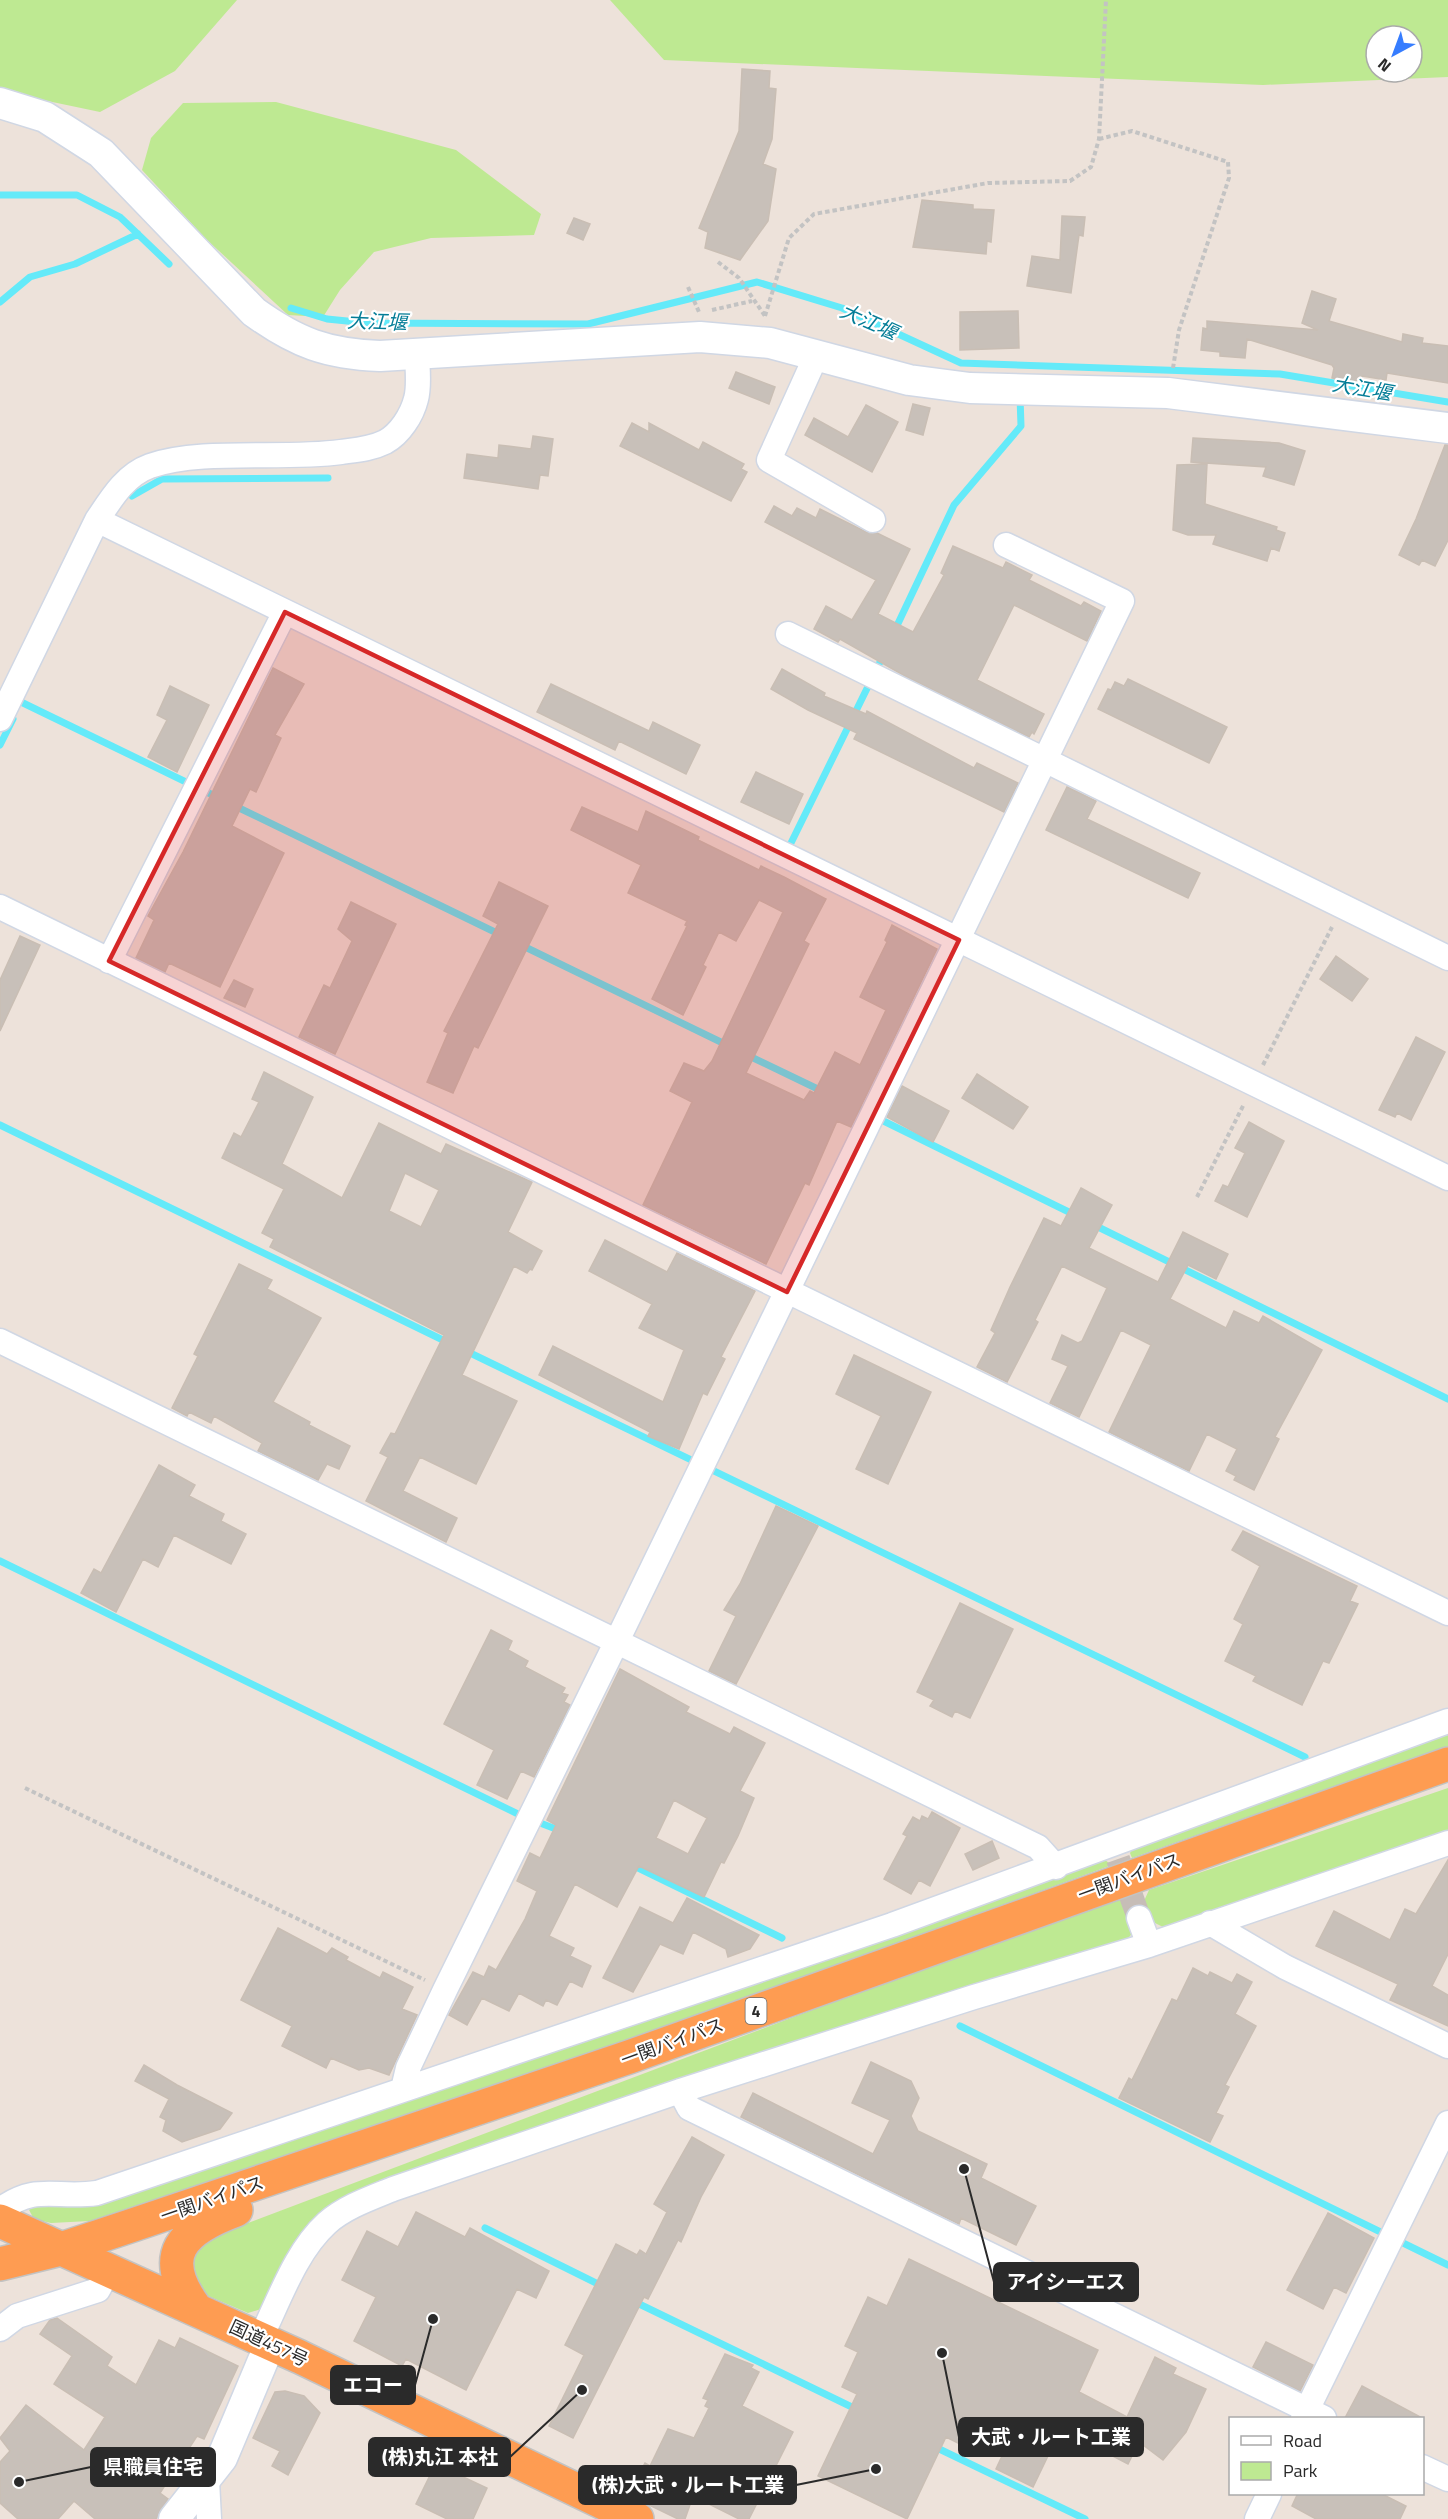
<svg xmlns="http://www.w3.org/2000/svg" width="1448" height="2519" viewBox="0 0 1448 2519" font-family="'Titillium Web','Noto Sans JP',sans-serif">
<rect width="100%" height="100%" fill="#ede2da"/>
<!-- green -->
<path fill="#bee992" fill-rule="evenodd" d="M0 0H237L175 71 100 112 0 91Z
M610 0H1448V77L1263 85 664 60ZM1376 36H1412V72H1376Z
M276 102 456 150 541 214 534 235 431 238 374 252 340 290 323 317 288 315 205 238 142 170 151 138 183 103Z
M1448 1735V1746L1132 1858 1130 1853 1134 1847Z
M1448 1788V1833L1165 1928 1153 1922 1144 1901 1149 1890Z
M1102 1858 1112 1865 625 2042 90 2221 51 2223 34 2219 29 2210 35 2204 75 2207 93 2204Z
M1123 1899 1133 1932 1127 1940 973 1984 372 2186 261 2309 248 2313 199 2292 186 2272 203 2240 995 1941Z"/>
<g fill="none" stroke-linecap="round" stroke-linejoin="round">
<!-- stream -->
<path stroke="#64eaf9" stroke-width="7" d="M0 195H77L120 217 169 264
M0 302 30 277 75 264 138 234
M291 308 327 319 367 323 588 324 757 282 842 308 961 363 1280 374 1448 402
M132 496 162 479 328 478
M894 632 954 505 1021 426 1020 397
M21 702 219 798
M0 745 13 719
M235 806 503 936
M790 845 883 656
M521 945 729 1046
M747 1055 824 1092
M853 1106 1077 1216
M0 1125 449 1343
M1092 1224 1448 1399
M464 1350 1305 1757
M0 1561 522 1816 561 1831
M630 1864 782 1938
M960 2026 1448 2265
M485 2228 604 2287
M633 2301 858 2410
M933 2446 1085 2519"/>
</g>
<!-- building -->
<path fill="#c8c0b9" stroke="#c9beb4" stroke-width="1.5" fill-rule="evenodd" d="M742 69 770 71 769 88 776 89 772 139 763 164 776 169 768 221 740 260 705 248 708 232 699 228 739 131Z
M922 200 973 205V209L994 210 991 242 987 241 986 254 913 247Z
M1062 216 1085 217 1083 236 1079 235 1071 293 1027 286 1032 256 1060 260Z
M574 218 590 224 583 240 567 233Z
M1312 291 1336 299 1329 321 1402 342 1403 334 1423 338 1422 343 1448 346V383L1387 373 1386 380 1362 376 1360 384 1332 378 1334 368 1332 365 1247 339 1245 358 1220 356V352L1201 350 1203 328 1207 329V321L1318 330 1302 323Z
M1018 311 1019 348 960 350V312Z
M736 372 775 387 769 404 729 388Z
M913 404 930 408 923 435 906 430Z
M866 405 898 422 872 472 805 435 814 418 848 437Z
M632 423 649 432V423L699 450 703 442 744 464 741 469 747 472 731 501 620 446Z
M533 436 553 439 548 476 540 475 538 489 464 478 467 454 498 458 499 445 531 449Z
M1193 438 1279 443 1305 451 1294 485 1263 476 1266 467 1191 462Z
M1445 445H1448V540L1435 566 1422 560 1419 565 1399 555 1416 519Z
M1207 464 1205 504 1277 527 1276 530 1285 533 1279 551 1271 548 1267 561 1213 544 1216 535H1188L1173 530 1177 465Z
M774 506 792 516 797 508 816 518 820 509 866 532 877 533 910 549 878 614 913 632 944 575 941 573 953 546 1003 568 1006 562 1032 575 1029 580 1081 606 1084 602 1101 611 1087 641 1014 605 977 680 1044 714 1034 734 1032 732 1029 737 905 676 840 639 838 642 814 629 826 606 852 620 876 580 765 522Z
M273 668 304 684 275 735 281 738 256 792 250 789 232 826 284 853 220 987 169 963 165 972 136 958 154 920 148 916 183 852Z
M782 669 825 693 824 696 866 714 867 711 974 768 977 763 1018 783 1004 812 854 739 857 733 808 710 771 689Z
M1128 679 1227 727 1209 763 1098 709 1108 689 1111 690 1115 682 1124 686Z
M551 684 649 731 653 722 700 745 686 774 619 741 615 750 537 712Z
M170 686 209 705 177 772 148 757 167 720 157 715Z
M756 772 803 794 789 824 741 802Z
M1067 787 1096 801 1087 819 1200 873 1188 898 1046 830Z
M582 807 638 832 646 811 699 837 698 840 759 870 761 866 784 877 826 899 804 941 809 944 746 1073 804 1100 810 1091 814 1093 835 1052 860 1065 886 1010 860 997 887 942 885 940 892 925 937 949 851 1127 837 1121 809 1185 805 1183 766 1264 643 1205 692 1102 670 1091 684 1063 704 1071 712 1061 783 912 759 900 736 941 719 932 703 965 706 967 683 1015 652 999 687 926 685 925 687 921 628 893 641 865 571 830Z
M499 882 548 906 478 1048 474 1046 453 1093 427 1082 448 1033 444 1031 498 924 483 916Z
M351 902 396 924 335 1054 299 1037 324 985 330 988 352 941 338 929Z
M20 936 40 945 0 1031V980Z
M1336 956 1368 979 1352 1001 1320 979Z
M234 980 253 989 245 1007 224 998Z
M1416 1037 1445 1052 1411 1120 1397 1113 1395 1117 1379 1110Z
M264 1072 313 1097 282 1164 342 1198 379 1123 441 1154 446 1144 532 1182 508 1232 542 1251 532 1270 530 1269 527 1273 514 1266 462 1375 517 1401 476 1484 420 1457 403 1491 457 1518 446 1542 366 1501 388 1457 380 1453 391 1433 395 1434 444 1335 270 1247 274 1239 262 1233 284 1189 222 1158 234 1133 241 1137 259 1102 252 1099ZM405 1173 439 1190 421 1227 389 1211Z
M977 1074 1028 1107 1013 1129 962 1098Z
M902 1086 949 1111 933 1142 887 1117Z
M1249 1122 1284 1141 1247 1217 1215 1201 1223 1185 1228 1187 1245 1153 1235 1148Z
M1081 1188 1112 1205 1089 1248 1158 1282 1183 1232 1228 1254 1216 1279 1188 1265 1170 1299 1226 1328 1234 1311 1259 1323 1263 1316 1322 1350 1275 1437 1279 1439 1254 1490 1234 1480 1236 1476 1226 1471 1237 1449 1207 1434 1189 1471 1109 1432 1151 1345 1121 1330 1079 1417 1050 1403 1068 1366 1052 1359 1062 1335 1078 1343 1082 1341 1107 1288 1062 1266 1035 1320 1038 1322 1007 1382 977 1367 995 1333 991 1330 1010 1287 1044 1218 1061 1226Z
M605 1240 667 1272 677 1253 755 1291 721 1357 725 1359 707 1395 703 1393 679 1449 648 1436 650 1432 539 1375 553 1346 663 1402 684 1350 639 1328 652 1304 589 1271Z
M239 1264 272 1280 267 1289 321 1318 273 1402 310 1422 309 1425 350 1446 339 1469 327 1464 318 1480 258 1451 262 1443 214 1416 211 1423 189 1412 187 1416 172 1408 198 1356 194 1354Z
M854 1355 931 1392 888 1484 856 1469 881 1416 836 1394Z
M159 1465 195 1485 189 1496 224 1514 221 1521 246 1534 231 1564 174 1535 158 1567 143 1559 116 1612 81 1593 94 1569 101 1573Z
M776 1506 818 1526 736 1684 709 1671 736 1616 724 1610 740 1584Z
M1243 1531 1357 1586 1350 1601 1358 1604 1329 1663 1323 1661 1302 1705 1253 1681 1256 1676 1225 1661 1243 1624 1234 1619 1260 1566 1232 1550Z
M960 1603 1013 1629 970 1718 955 1711 952 1717 930 1706 934 1700 917 1692Z
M491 1630 512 1641 508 1650 528 1661 525 1667 565 1688 562 1693 568 1695 564 1702 570 1705 534 1777 521 1771 507 1799 477 1785 494 1750 444 1724Z
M620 1669 689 1707 686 1712 730 1734 734 1727 765 1743 740 1791 754 1798 738 1836 724 1863 721 1862 704 1897 639 1866 617 1907 575 1884 549 1936 574 1948 570 1956 591 1966 582 1987 570 1981 557 2005 546 2000 543 2006 519 1993 509 2011 482 1998 467 2025 449 2015 473 1972 484 1977 489 1966 496 1970 525 1919 537 1891 517 1881 530 1853 540 1858 556 1825 547 1820ZM674 1800 707 1818 688 1854 656 1838Z
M932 1812 960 1828 930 1886 919 1880 911 1894 884 1879 907 1836 903 1834 913 1817 920 1821 922 1816 928 1819Z
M992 1841 999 1858 973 1870 965 1854Z
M1448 1860V1954L1432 1986 1448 1995V2026L1390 2000 1398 1984 1316 1946 1334 1911 1390 1940 1405 1909 1416 1914Z
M687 1898 759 1935 750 1949 728 1957 726 1949 693 1932 683 1954 660 1944 633 1992 603 1978 640 1907 673 1923Z
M278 1928 327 1954 332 1948 348 1957 346 1960 380 1978 383 1972 413 1987 402 2009 417 2015 389 2075 369 2068 359 2070 331 2058 326 2068 282 2046 292 2026 241 2000Z
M1193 1968 1208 1976 1210 1972 1232 1983 1237 1974 1252 1982 1235 2014 1256 2026 1225 2085 1229 2087 1216 2113 1223 2116 1210 2142 1119 2098 1129 2078 1132 2080 1172 1999 1177 2001Z
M871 2062 911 2081 919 2098 911 2116 918 2131 987 2164 981 2178 1036 2206 1016 2245 961 2218 959 2224 741 2117 753 2093 873 2154 890 2120 852 2103Z
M144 2065 177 2085 232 2113 220 2129 182 2142 163 2131 166 2120 160 2117 169 2099 135 2081Z
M692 2137 724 2155 701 2197 681 2242 678 2240 648 2299 644 2297 573 2438 549 2426 584 2355 565 2345 616 2244 637 2255 640 2250 646 2254 667 2212 654 2204Z
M416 2212 465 2237 470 2228 549 2271 536 2298 517 2289 466 2390 406 2359 402 2366 354 2341 376 2297 342 2280 367 2231 398 2247Z
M1328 2213 1374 2238 1346 2293 1334 2287 1323 2309 1287 2290Z
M909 2259 1098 2350 1079 2392 1127 2417 1155 2357 1176 2368 1173 2374 1206 2389 1186 2432 1163 2460 1139 2442 1128 2464 1061 2429 1033 2487 996 2469 1011 2437 979 2421 966 2447 946 2437 907 2519 818 2476 857 2394 842 2387 858 2352 845 2346 868 2297 887 2306Z
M57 2318 112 2357 107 2366 136 2385 159 2340 175 2348 180 2338 238 2366 204 2439 197 2436 160 2493 168 2499 156 2519H95L74 2501 58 2519H18L0 2503V2462L10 2451 0 2438 26 2405 84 2450 105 2417 54 2384 72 2356 40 2334 50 2320Z
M1266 2342 1313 2365 1300 2391 1253 2367Z
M725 2354 753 2365 751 2368 759 2372 742 2406 793 2432 749 2519H739L693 2496 685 2519H678L649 2505 654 2496 633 2485 645 2463 650 2466 668 2429 694 2438 709 2408 705 2406 708 2400 703 2398Z
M1362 2386 1422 2418H1345Z
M285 2391 304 2396 320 2413 288 2475 272 2466 280 2451 253 2438 275 2392Z
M439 2457 462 2469 459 2475 487 2488 473 2519H447L416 2504Z
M1298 2493H1380L1406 2506 1400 2519H1316L1292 2506Z"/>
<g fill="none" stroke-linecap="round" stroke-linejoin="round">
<!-- minor-tunnel -->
<path stroke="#c6bdb7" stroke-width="24" stroke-dasharray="24 12" stroke-linecap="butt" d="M1118 1859 1139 1918"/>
<defs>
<path id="minor" d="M816 356 769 460 873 520
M97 520 1448 1178
M788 634 1448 958
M0 719 97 520C111 499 125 475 150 466 202 448 284 460 341 452 356 450 371 449 385 442 400 434 412 415 416 399 420 385 417 367 417 353
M0 907 1448 1613
M109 961 285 612
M0 1341 1038 1847 1056 1867
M1139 1918 1149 1945
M1210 1923 1285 1967 1448 2046
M403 2089 408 2068 445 1990 617 1641 1122 601 1006 545
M680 2091 689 2108 1324 2418
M0 2210C37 2183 55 2199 97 2193L892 1925 1448 1721
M0 2329 17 2316 98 2290 109 2270
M260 2339C279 2301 295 2252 327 2223 345 2207 371 2198 393 2189L680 2091 974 1997 1149 1945 1448 1843
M1303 2418 1448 2123
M1422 2467 1448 2479
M207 2480 209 2519
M1257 2519 1269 2494"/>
<path id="tertiary" d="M0 103 45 117 101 153 254 312C297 343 327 354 380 356L700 337 770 343 909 380 970 388 1168 393 1448 428
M174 2519 222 2458 270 2344"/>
<path id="trunk" d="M0 2221 300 2357 637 2519
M0 2264 61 2249 136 2224 629 2057 1448 1764
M196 2309C156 2255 182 2230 236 2210"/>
</defs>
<!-- minor casing -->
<use href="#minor" stroke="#d0d7e4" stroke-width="27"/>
<!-- tertiary casing -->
<use href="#tertiary" stroke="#d0d7e4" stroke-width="33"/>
<!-- trunk casing -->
<use href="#trunk" stroke="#c3c3c3" stroke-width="36"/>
<!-- path -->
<path stroke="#c3c3c3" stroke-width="4" stroke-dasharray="4.5 3" stroke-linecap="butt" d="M1099 139 1132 131 1228 162 1229 178 1179 330 1173 368
M718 262 739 278 765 316
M688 287 699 312
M712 310 752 301
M765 316 789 238 814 214 988 183 1070 181 1091 167 1099 139 1106 0
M1263 1065 1332 927
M1197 1197 1244 1104
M25 1788 425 1980"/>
<!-- minor -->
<use href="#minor" stroke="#fff" stroke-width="24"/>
<!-- tertiary -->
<use href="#tertiary" stroke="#fff" stroke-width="30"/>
<!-- trunk -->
<use href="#trunk" stroke="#fe9c52" stroke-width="33"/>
</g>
<!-- marked area -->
<path fill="#d62828" fill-opacity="0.2" stroke="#d62828" stroke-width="4.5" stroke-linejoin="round" d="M285 612 959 940 787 1292 109 961Z"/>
<g text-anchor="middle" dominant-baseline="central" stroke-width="4.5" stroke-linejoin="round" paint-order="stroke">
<!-- shield labels -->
<rect fill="#fff" stroke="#6a6a6a" stroke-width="1.5" x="745.5" y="1998" width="21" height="26" rx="4.5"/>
<g font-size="16" font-weight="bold" fill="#2a2a2a">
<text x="756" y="2011">4</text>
</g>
<!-- street labels -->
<g font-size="18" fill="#2a2a2a" stroke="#fff">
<text transform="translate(1129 1877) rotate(-20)">一関バイパス</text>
<text transform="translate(672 2042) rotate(-20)">一関バイパス</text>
<text transform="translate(212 2199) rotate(-19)">一関バイパス</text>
<text transform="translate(269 2343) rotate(25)">国道457号</text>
</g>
<!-- water labels -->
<g font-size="20" font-style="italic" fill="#047d97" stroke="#fff">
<text transform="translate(377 321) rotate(2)">大江堰</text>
<text transform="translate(869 321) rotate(24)">大江堰</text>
<text transform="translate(1362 388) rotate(10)">大江堰</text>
</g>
</g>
<!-- callouts -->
<path fill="none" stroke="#2a2a2a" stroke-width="2" d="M964 2169L994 2282M433 2319L415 2385M942 2353L959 2437M582 2390L510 2457M19 2482L91 2467M876 2469L796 2485"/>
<g fill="#2a2a2a" stroke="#fff" stroke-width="2">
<circle cx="964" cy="2169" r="6"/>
<circle cx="433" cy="2319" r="6"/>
<circle cx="942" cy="2353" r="6"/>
<circle cx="582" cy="2390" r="6"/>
<circle cx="19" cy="2482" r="6"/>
<circle cx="876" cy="2469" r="6"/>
</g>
<g fill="#2a2a2a" stroke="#2a2a2a" stroke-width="2">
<rect x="994" y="2263" width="144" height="38" rx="6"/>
<rect x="331" y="2366" width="84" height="38" rx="6"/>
<rect x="959" y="2418" width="184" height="38" rx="6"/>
<rect x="369" y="2438" width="141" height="38" rx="6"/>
<rect x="91" y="2448" width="124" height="38" rx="6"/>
<rect x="579" y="2466" width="217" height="38" rx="6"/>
</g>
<g font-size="20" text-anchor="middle" font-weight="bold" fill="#fff">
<text x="1066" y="2289">アイシーエス</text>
<text x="373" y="2392">エコー</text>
<text x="1051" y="2444">大武・ルート工業</text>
<text x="440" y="2464">(株)丸江 本社</text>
<text x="153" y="2474">県職員住宅</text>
<text x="688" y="2492">(株)大武・ルート工業</text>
</g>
<!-- legend -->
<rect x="1229" y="2417" width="195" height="78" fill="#ffffff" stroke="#aaaaaa" stroke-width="1.5"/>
<rect x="1241" y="2436" width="30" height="9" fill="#ffffff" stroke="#aaaaaa" stroke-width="1.5"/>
<text x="1283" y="2447" font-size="18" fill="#2a2a2a">Road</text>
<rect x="1241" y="2462" width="30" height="18" fill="#bee992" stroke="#aaaaaa" stroke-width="1.5"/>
<text x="1283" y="2477" font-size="18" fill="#2a2a2a">Park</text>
<!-- north arrow -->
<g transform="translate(1394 54) rotate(221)"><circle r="28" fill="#ffffff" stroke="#aaaaaa" stroke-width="1.5"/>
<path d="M0-4.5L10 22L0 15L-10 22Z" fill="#367dff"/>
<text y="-9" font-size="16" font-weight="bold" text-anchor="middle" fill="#2a2a2a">N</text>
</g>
</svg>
